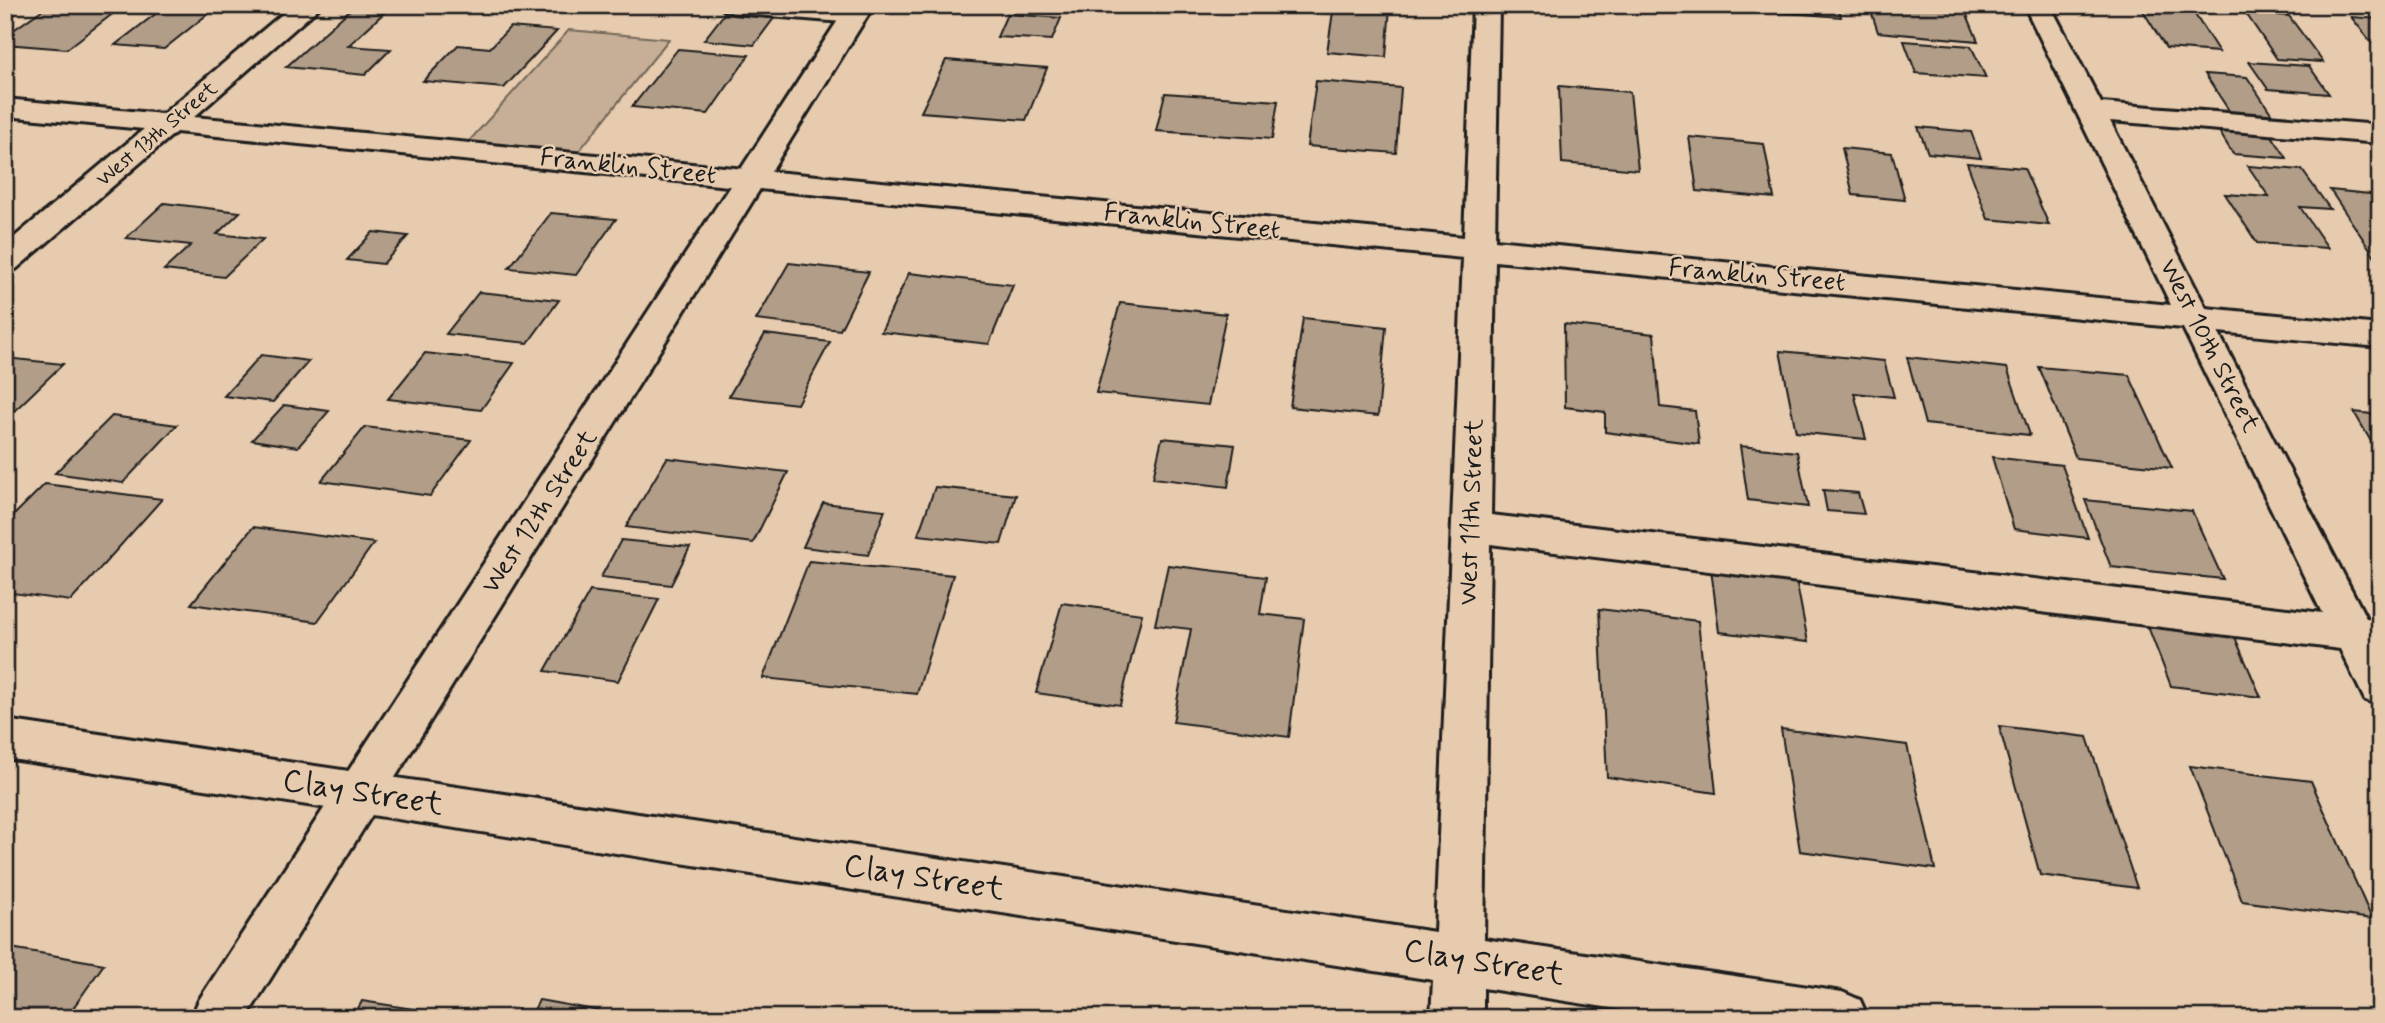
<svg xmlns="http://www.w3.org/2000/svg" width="2385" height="1023" viewBox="0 0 2385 1023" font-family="Mynerve,sans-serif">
<rect width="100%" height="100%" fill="#e7cbae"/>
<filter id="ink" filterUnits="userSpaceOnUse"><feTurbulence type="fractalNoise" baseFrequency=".0143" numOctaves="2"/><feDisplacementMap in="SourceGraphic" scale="14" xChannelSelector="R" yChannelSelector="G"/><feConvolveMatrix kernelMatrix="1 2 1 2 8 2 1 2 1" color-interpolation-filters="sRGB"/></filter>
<g filter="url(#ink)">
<!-- green -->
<path fill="#c6af96" stroke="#716659" stroke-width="2" d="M569 30 669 39 571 161 461 150Z"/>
<!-- building -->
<path fill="#b19d88" stroke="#1c1c1c" stroke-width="2" d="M49 5H124L67 49 5 44V36Z
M167 5H219L164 49 115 45Z
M1334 5 1390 7 1386 57 1327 52Z
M1670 5H1746L1748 13 1670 8Z
M1775 5H1838L1841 17 1776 12Z
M1869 5H1963L1978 41 1878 32Z
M2140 6 2192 10 2219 52 2166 48Z
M352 8 386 11 348 46 391 49 365 75 286 67Z
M2245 12 2289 16 2323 62 2277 59Z
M724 14 774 18 754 45 704 40Z
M1007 14 1061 18 1052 40 997 37Z
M2351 17 2380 19V53Z
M510 27 557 31 504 88 423 81 458 45 490 48Z
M1904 41 1971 46 1986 78 1916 73Z
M678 49 749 55 708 114 632 107Z
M946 60 1047 68 1026 120 921 112Z
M2249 62 2309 66 2329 94 2268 89Z
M2205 74 2247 77 2273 116 2230 112Z
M1316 81 1401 88 1396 153 1307 146Z
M1559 86 1630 92 1638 170 1562 163Z
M1165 93 1278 101 1272 139 1156 131Z
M1918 127 1971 132 1981 158 1928 153Z
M2217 128 2270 133 2287 158 2233 154Z
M1689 137 1764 144 1774 198 1697 191Z
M1842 148 1892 153 1905 200 1853 195Z
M1967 163 2024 168 2049 225 1988 219Z
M2248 166 2302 170 2330 209 2300 207 2328 248 2257 243 2225 194 2269 197Z
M2330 190 2380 195V258H2376Z
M164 203 240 212 217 234 263 239 224 277 164 270 191 245 126 238Z
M551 213 616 219 576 275 509 268Z
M373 232 408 236 383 264 347 260Z
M789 263 869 272 840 330 756 320Z
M909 273 1013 285 989 344 881 332Z
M479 292 559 300 528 343 446 334Z
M1120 303 1226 314 1208 405 1096 393Z
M1303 318 1386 327 1378 416 1290 407Z
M1564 324 1654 334 1660 407 1695 411 1699 444 1605 432V412L1565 407Z
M765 334 830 342 797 404 729 396Z
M1780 351 1884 361 1894 397 1854 393 1866 439 1796 432Z
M425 353 514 363 481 410 388 399Z
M261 355 309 361 273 402 224 396Z
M1907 357 2007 368 2030 435 1925 424Z
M5 358 63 364 5 420Z
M2039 367 2129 375 2172 468 2076 458Z
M284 405 329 411 298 447 252 440Z
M2354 412 2380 415V457Z
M112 416 177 425 123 483 55 473Z
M365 427 471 440 430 496 321 481Z
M1162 438 1235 445 1228 487 1153 478Z
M1740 446 1797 452 1808 507 1748 500Z
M1992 457 2062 465 2088 538 2014 529Z
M667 458 788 472 753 543 626 527Z
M45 484 162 499 71 601 5 592V524Z
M935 487 1016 495 1001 544 918 535Z
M1823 490 1858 493 1864 514 1827 511Z
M2085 500 2192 511 2223 579 2111 567Z
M823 503 885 510 868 555 803 547Z
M253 527 374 543 317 622 191 604Z
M621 540 690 547 671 585 601 577Z
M809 561 953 575 917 694 763 678Z
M1168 565 1266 577 1260 614 1304 619 1289 737 1173 722 1191 629 1155 625Z
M1711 569 1796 579 1808 642 1719 632Z
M590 591 659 599 618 681 545 671Z
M1062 603 1142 614 1120 705 1036 693Z
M1599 609 1698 621 1716 793 1607 777Z
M2147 624 2233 633 2261 697 2171 686Z
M1999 726 2087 737 2137 888 2040 875Z
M1781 729 1907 745 1935 869 1800 851Z
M2190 766 2311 781 2372 919 2242 901Z
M5 947 104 964 66 1018H5Z
M539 1000 639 1018H530Z
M362 1001 439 1013 437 1018H353Z"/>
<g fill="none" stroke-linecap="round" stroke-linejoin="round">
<defs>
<path id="minor" d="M293 5H322L194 117 1464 237 1473 5H1499L1495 240 2171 305 2024 5H2050L2101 103 2380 125V143L2110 121 2206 308 2380 325V347L2218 332 2366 618 2380 620V705L2365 700 2340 649 1490 544 1484 939 1842 992 1860 1000 1868 1018H1675L1483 988V1018H1431L1433 980 5 758V720L1435 932 1463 258 176 132 16 269 5 272V245L144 129 5 116V99L163 114ZM1495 261 2183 328 2322 613 1491 515Z
M720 5H831L864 9 868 15 864 21 855 23 733 13 724 10Z"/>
<path id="major" d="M848 5H874L246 1018H191L199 1000Z"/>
</defs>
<!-- minor casing -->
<use href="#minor" stroke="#1c1c1c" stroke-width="6"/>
<!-- major casing -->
<use href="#major" stroke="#1c1c1c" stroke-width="6"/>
<!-- minor -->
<use href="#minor" fill="#e7cbae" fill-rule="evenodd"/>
<!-- major -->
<use href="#major" fill="#e7cbae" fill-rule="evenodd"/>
</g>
</g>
<g text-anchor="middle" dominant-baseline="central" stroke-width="5" stroke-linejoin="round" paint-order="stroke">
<!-- far-street labels -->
<g font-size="21" fill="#1c1c1c" stroke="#e7cbae">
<text transform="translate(157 134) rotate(-40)">West 13th Street</text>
</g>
<!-- street labels -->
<g font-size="26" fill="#1c1c1c" stroke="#e7cbae">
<text transform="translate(628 167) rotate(6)">Franklin Street</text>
<text transform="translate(1192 222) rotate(6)">Franklin Street</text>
<text transform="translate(1757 276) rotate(5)">Franklin Street</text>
<text transform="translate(2209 346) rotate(63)">West 10th Street</text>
<text transform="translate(540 512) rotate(-57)">West 12th Street</text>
<text transform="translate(1472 512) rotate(-88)">West 11th Street</text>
</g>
<!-- near-street labels -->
<g font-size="32" fill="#1c1c1c" stroke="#e7cbae">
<text transform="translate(363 793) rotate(9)">Clay Street</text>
<text transform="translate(924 878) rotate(9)">Clay Street</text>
<text transform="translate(1484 963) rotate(9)">Clay Street</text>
</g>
</g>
<!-- margin -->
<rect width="2385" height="1023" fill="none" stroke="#e7cbae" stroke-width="28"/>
<rect x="14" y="14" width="2357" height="995" fill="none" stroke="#1c1c1c" stroke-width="2.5" filter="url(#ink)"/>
</svg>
